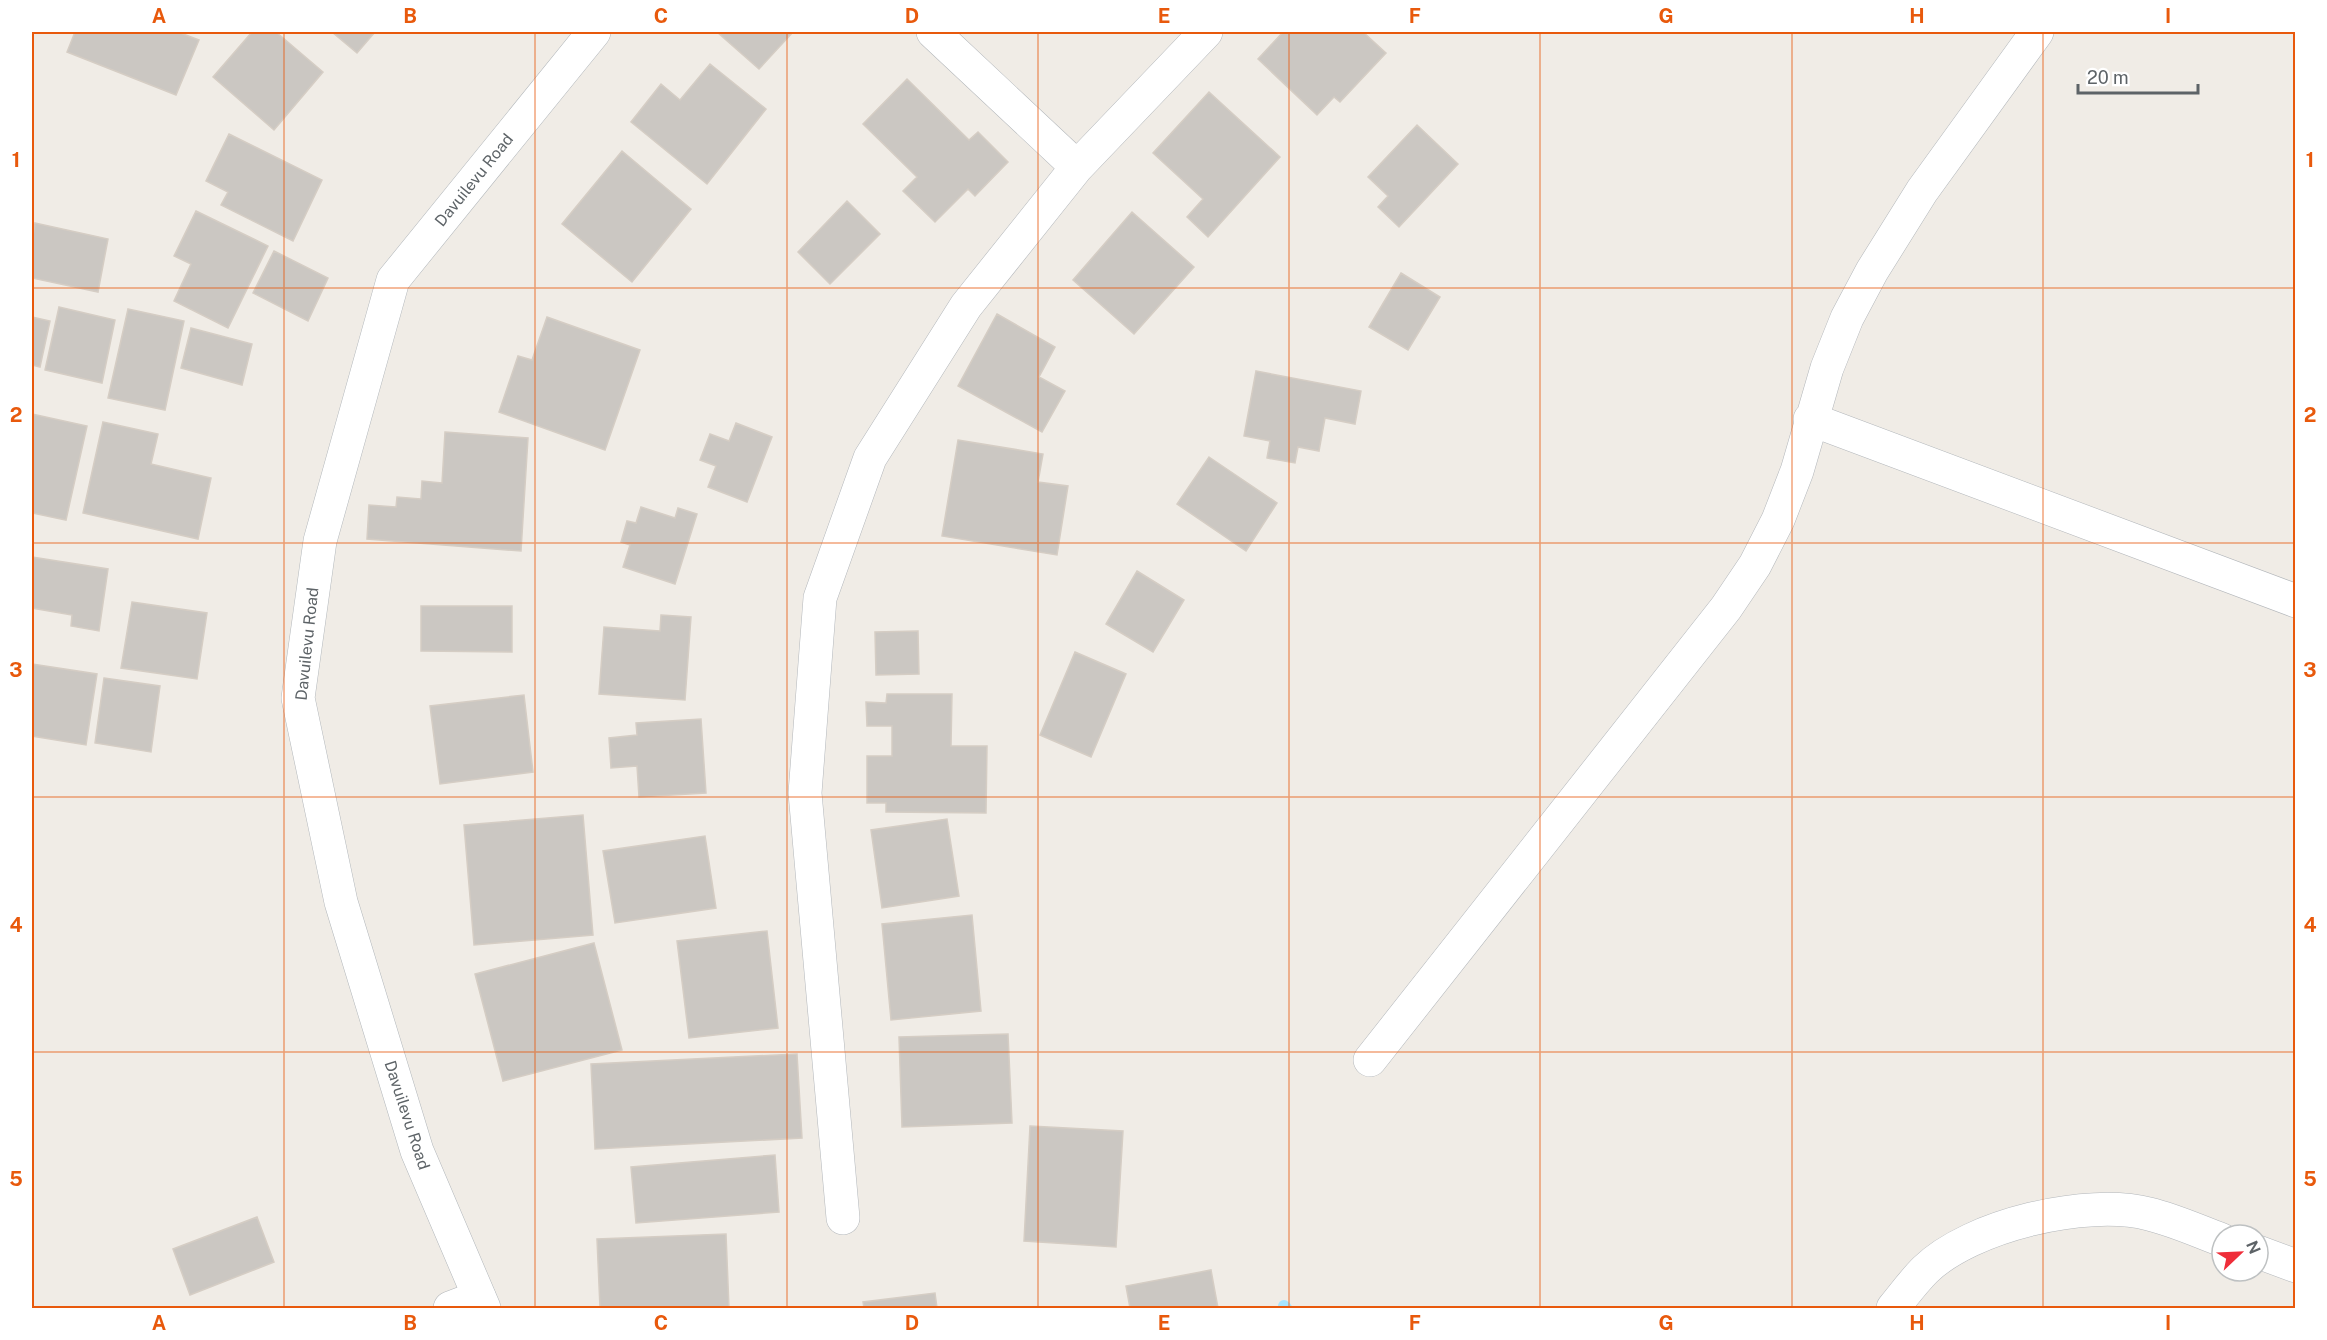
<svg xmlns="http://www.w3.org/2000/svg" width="2327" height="1340" viewBox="0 0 2327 1340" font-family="'Public Sans',sans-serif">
<rect width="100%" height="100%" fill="#f0ece6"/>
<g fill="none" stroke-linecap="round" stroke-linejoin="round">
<!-- stream -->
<path stroke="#a7e5ff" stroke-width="12" d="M1284 1306 1286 1308"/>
</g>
<!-- building -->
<path fill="#cbc7c2" stroke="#d5cdc4" stroke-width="1.5" d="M75 32H178L199 40 176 95 67 52Z
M252 32H276L323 72 274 130 213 77Z
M332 32H375L357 53Z
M717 32H793L759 69Z
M1283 32H1363L1386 53 1340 102 1334 97 1317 115 1258 59Z
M710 64 766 109 707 184 631 122 661 84 680 100Z
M907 79 969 140 978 132 1008 162 975 196 968 189 935 222 903 191 917 177 863 124Z
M1209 92 1280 157 1208 237 1187 217 1203 199 1153 153Z
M1417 125 1458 164 1399 227 1378 207 1388 196 1368 177Z
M229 134 322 180 293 241 221 205 228 192 206 181Z
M622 151 691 209 632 282 562 224Z
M847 201 880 234 830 284 798 252Z
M196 211 268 246 228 328 174 301 191 264 174 256Z
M1132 212 1194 267 1134 334 1073 280Z
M35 223 108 239 98 292 32 278V243Z
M274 251 328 278 308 321 253 293Z
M1401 273 1440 297 1408 350 1369 327Z
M59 307 115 320 102 383 45 370Z
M128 309 184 321 165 410 108 398Z
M997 314 1055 347 1039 377 1065 391 1042 432 958 386Z
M32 317 50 321 40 367 32 365Z
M547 317 640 350 605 450 499 412 518 356 532 360Z
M191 328 252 344 242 385 181 368Z
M1256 371 1361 391 1355 424 1325 418 1319 451 1298 447 1295 463 1267 458 1270 441 1244 436Z
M32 414 87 426 66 520 32 513Z
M103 422 158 434 151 464 211 478 198 539 83 513Z
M736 423 772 437 747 502 708 487 716 466 700 460 710 434 729 441Z
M445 432 528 438 521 551 367 539 369 505 396 507 397 497 421 499 422 481 442 483Z
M958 440 1043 454 1038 482 1068 486 1057 555 942 536Z
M1209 457 1277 503 1246 551 1177 504Z
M641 507 675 518 678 508 697 514 675 584 623 567 630 545 621 542 627 521 636 523Z
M32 557 108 569 99 631 71 626 72 615 32 608Z
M1137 571 1184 600 1153 652 1106 624Z
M132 602 207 613 197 679 121 668Z
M421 606H512V652L421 651Z
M661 615 691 617 685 700 599 694 604 627 660 631Z
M918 631 919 674 876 675 875 632Z
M1075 652 1126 674 1091 757 1040 735Z
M32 664 97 674 86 745 32 736Z
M104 678 160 686 151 752 95 743Z
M887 694H952L951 746H987L986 813 886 812V803H867V756H892V726H867L866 702 886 703Z
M524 695 533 772 440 784 430 706Z
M701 719 706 793 639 797 637 766 611 768 609 738 637 735 636 723Z
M583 815 593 935 474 945 464 825Z
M947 819 959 896 882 908 871 830Z
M705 836 716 908 615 923 603 851Z
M972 915 981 1011 891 1020 882 924Z
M767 931 778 1028 689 1038 677 941Z
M594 943 622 1050 503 1081 475 974Z
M1008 1034 1012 1123 902 1127 899 1037Z
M797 1054 802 1138 595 1149 591 1064Z
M1030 1126 1123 1131 1116 1247 1024 1241Z
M775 1155 779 1212 636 1223 631 1167Z
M257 1217 274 1262 190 1295 173 1249Z
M726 1234 729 1308H600L597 1239Z
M1211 1270 1218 1308H1130L1126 1286Z
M935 1293 937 1308H864L863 1302Z"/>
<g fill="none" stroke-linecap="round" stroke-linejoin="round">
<defs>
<path id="street" d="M933 32 1077 167
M1810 419 2296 601
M1370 1060 1726 608 1755 565 1778 520 1797 471 1827 368 1847 318 1872 271 1922 191 2037 32
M843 1218 805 793 820 598 870 458 966 306 1077 167 1206 32
M2258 1252 2296 1266
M450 1308 479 1297
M1893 1308C1903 1296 1913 1282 1925 1270 1971 1225 2087 1198 2149 1214 2174 1220 2198 1231 2222 1240"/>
<path id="secondary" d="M484 1308 417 1151 341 902 298 698 320 541 393 280 594 32"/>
</defs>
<!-- street casing -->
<use href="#street" stroke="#b3b7bb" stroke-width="34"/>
<!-- secondary casing -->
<use href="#secondary" stroke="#b2b7bb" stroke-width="34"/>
<!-- street -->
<use href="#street" stroke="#fff" stroke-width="33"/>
<!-- secondary -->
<use href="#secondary" stroke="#fff" stroke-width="33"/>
</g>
<!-- grid -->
<path fill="none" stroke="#e8590c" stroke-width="1.5" stroke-opacity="0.55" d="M284 32V1308M535 32V1308M787 32V1308M1038 32V1308M1289 32V1308M1540 32V1308M1792 32V1308M2043 32V1308M32 288H2296M32 543H2296M32 797H2296M32 1052H2296"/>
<g text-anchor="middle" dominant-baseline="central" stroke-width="5" stroke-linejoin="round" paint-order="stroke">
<!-- street labels -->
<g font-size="16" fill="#5d6367" stroke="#fff">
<text transform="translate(474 180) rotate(-51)">Davuilevu Road</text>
<text transform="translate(307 644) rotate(-84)">Davuilevu Road</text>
<text transform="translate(407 1115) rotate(72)">Davuilevu Road</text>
</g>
</g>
<!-- border -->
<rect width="2327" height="1340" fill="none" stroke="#ffffff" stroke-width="66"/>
<!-- north arrow -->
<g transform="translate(2240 1253) rotate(67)"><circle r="28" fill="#ffffff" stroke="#bec1c2" stroke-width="1.5"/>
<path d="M0-4.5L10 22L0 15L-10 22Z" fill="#ef2d39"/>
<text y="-9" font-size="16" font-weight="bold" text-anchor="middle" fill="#5d6367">N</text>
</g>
<!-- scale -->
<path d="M2078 84v9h120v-9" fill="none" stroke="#5d6367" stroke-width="3"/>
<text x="2087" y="84" font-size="18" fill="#5d6367" stroke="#ffffff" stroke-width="4.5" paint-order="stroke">20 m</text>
<rect x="33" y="33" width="2261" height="1274" fill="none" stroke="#e8590c" stroke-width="2"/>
<g font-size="20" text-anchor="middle" font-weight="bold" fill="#e8590c">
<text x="159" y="23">A</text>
<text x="410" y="23">B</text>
<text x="661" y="23">C</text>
<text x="912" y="23">D</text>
<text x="1164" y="23">E</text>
<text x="1415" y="23">F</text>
<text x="1666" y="23">G</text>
<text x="1917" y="23">H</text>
<text x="2168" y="23">I</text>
<text x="16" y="167">1</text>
<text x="2310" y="167">1</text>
<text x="16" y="422">2</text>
<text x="2310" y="422">2</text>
<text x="16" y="677">3</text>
<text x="2310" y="677">3</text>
<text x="16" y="932">4</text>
<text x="2310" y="932">4</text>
<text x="16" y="1186">5</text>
<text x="2310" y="1186">5</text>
<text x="159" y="1330">A</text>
<text x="410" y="1330">B</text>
<text x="661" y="1330">C</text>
<text x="912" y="1330">D</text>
<text x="1164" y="1330">E</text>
<text x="1415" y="1330">F</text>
<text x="1666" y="1330">G</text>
<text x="1917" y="1330">H</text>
<text x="2168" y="1330">I</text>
</g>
</svg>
